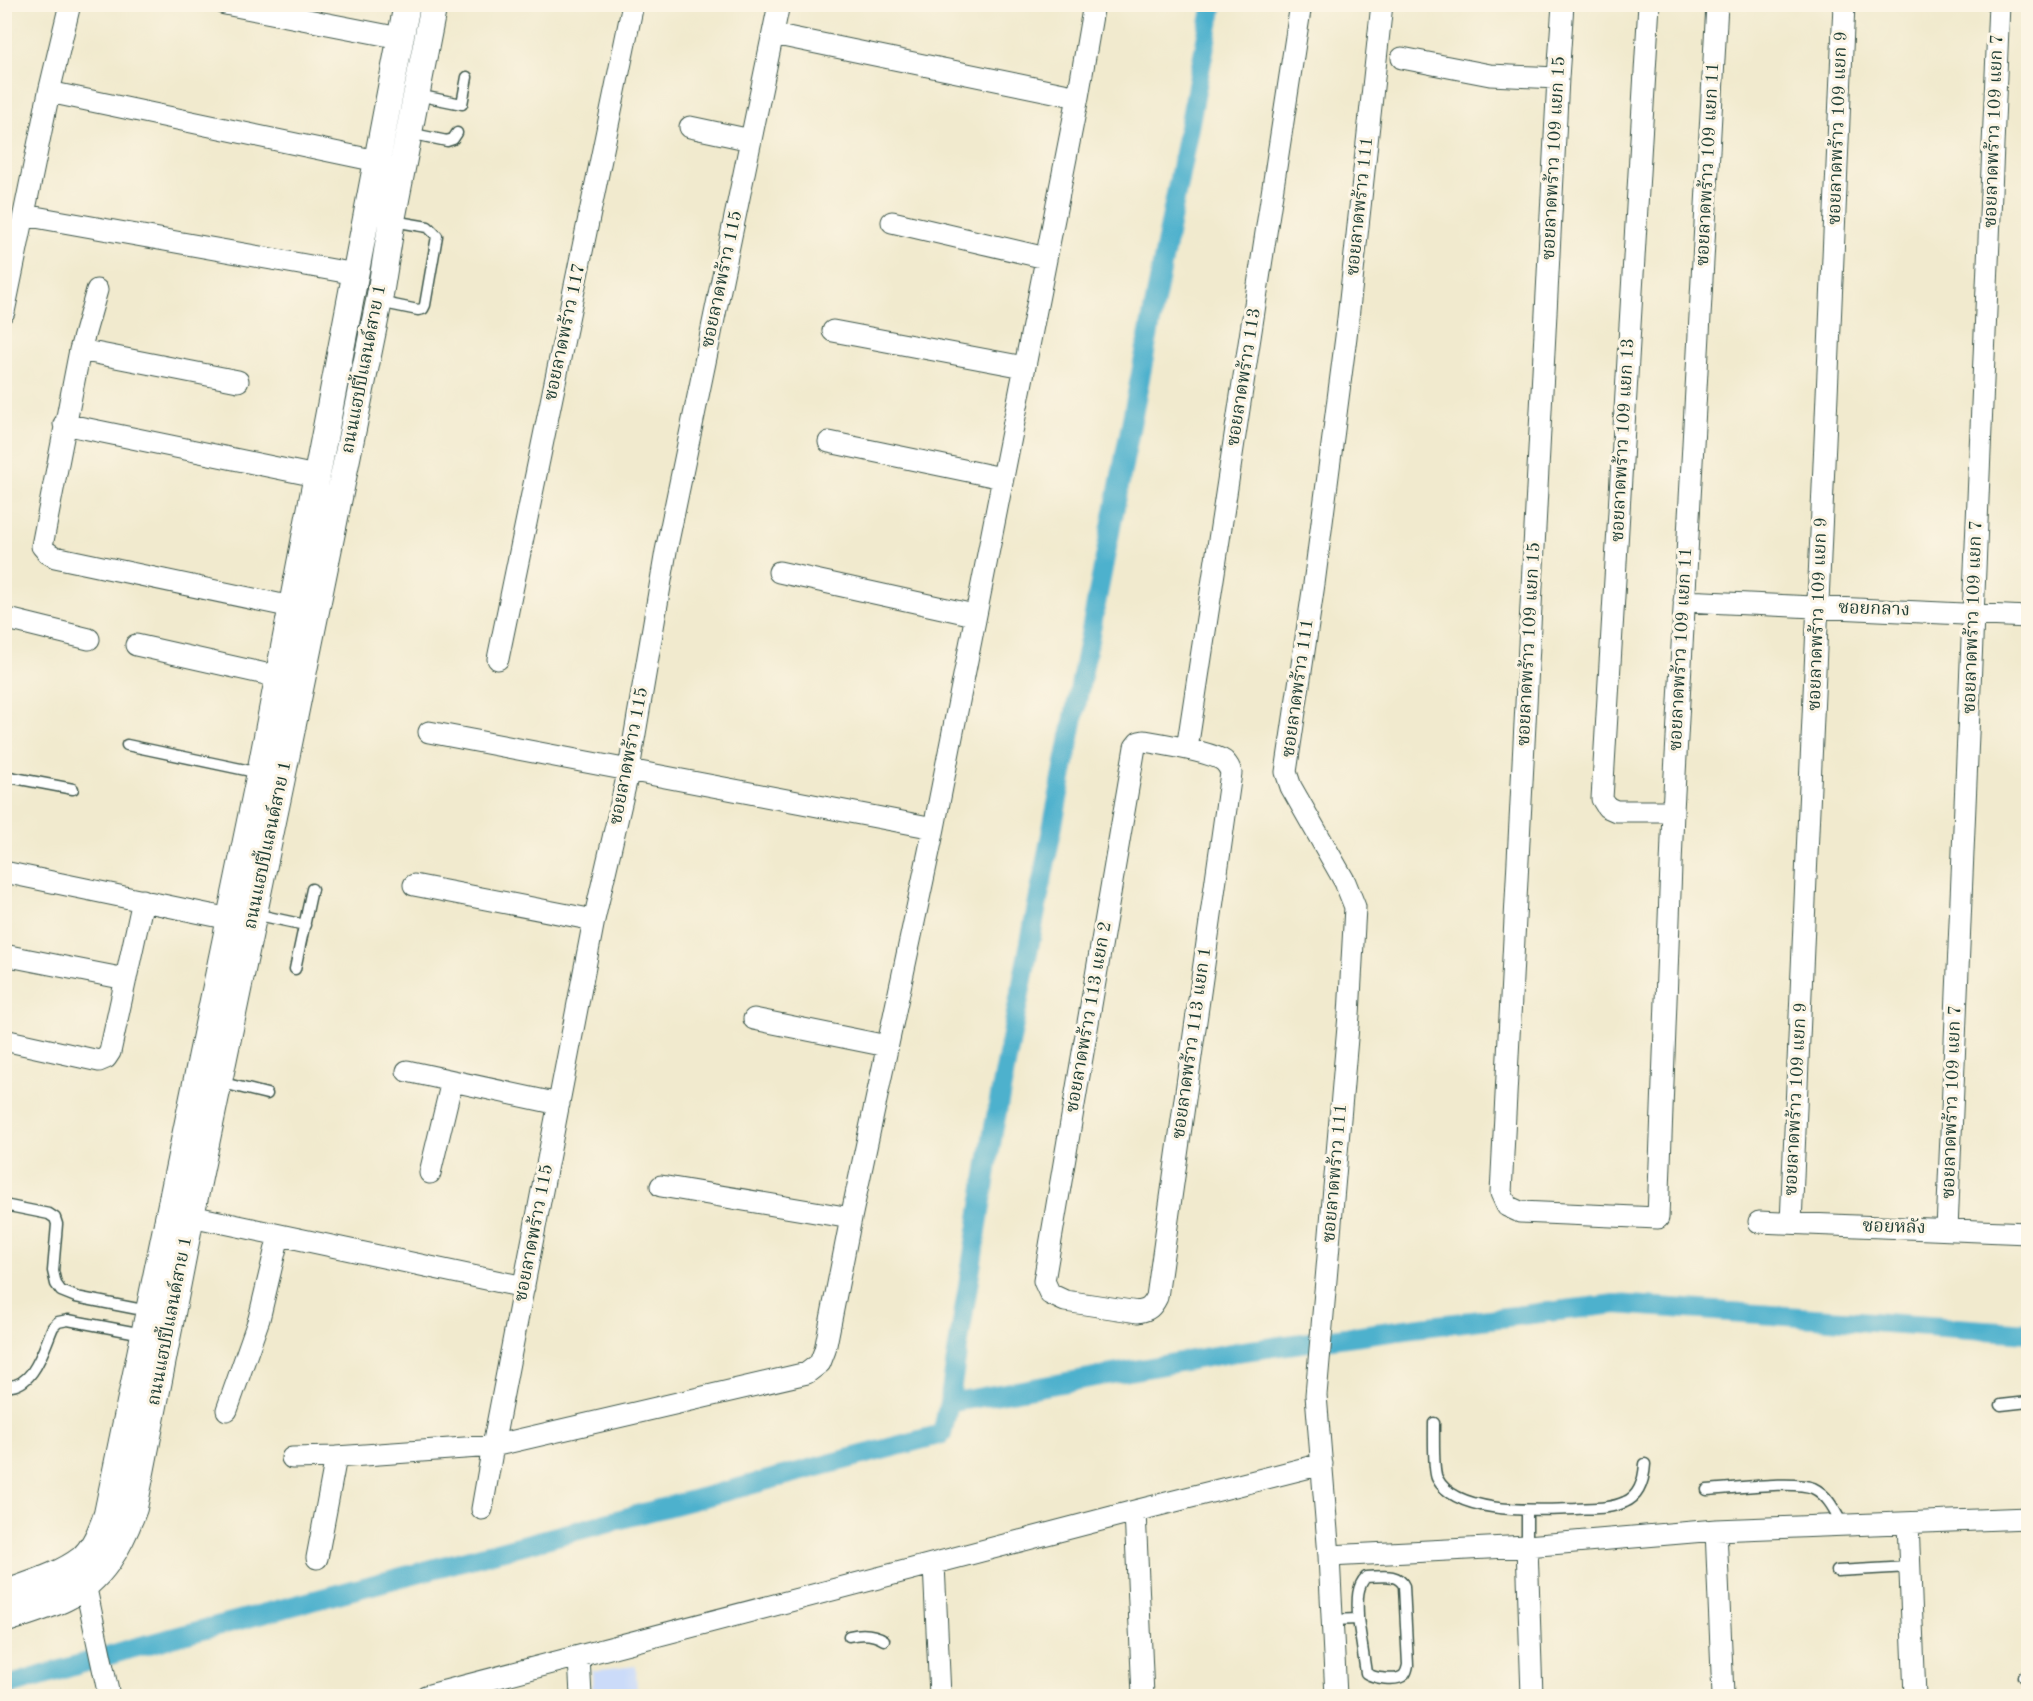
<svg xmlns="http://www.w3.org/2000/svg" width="2033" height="1701" viewBox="0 0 2033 1701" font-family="'Old Standard TT','Noto Serif Thai',serif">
<rect width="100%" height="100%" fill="#fcf5e5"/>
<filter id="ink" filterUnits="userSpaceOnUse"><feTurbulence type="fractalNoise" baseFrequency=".0167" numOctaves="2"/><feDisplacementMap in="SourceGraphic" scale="12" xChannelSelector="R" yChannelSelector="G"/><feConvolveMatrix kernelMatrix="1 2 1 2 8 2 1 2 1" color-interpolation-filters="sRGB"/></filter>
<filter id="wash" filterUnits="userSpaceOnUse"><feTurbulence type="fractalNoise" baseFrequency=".008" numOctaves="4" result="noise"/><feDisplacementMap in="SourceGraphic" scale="24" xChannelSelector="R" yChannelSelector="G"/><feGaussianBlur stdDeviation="1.35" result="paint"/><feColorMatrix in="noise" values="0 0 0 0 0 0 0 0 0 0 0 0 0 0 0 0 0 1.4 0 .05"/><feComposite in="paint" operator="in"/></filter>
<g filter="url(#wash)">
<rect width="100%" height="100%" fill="#f1eace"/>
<!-- built -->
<path fill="#cbdbf9" d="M636 1666 637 1696H593L592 1671Z"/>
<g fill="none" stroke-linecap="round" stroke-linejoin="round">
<!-- canal -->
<path stroke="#4eb1cd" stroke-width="20" d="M949 1403 1236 1352 1413 1328 1616 1304 2028 1333
M4 1687 130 1649 942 1434 949 1403 993 1132 1213 4"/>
</g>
</g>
<g filter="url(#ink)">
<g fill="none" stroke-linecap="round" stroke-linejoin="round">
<defs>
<path id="service" d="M417 95 462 104 467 77
M409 133 447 141 453 139 457 133
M379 302 418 310 423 309 425 305 437 236 428 227 393 221
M127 745 260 773
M4 776 73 789
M254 914 305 925
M295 969 312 889
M219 1082 267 1094
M4 1205 49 1214 55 1218 57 1224 53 1271 56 1284 61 1291 76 1297 148 1311
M4 1386C34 1390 44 1347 53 1327L58 1322 68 1320 143 1334
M2001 1405 2028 1402
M1434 1423C1434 1435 1433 1470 1437 1478 1456 1516 1540 1510 1575 1509 1592 1508 1610 1509 1625 1502 1640 1496 1644 1479 1645 1464
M1707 1490C1731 1489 1793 1480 1813 1488 1828 1495 1835 1511 1842 1524
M1527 1511V1546
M1837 1571 1909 1567
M1332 1620 1358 1619 1366 1673C1373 1678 1397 1682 1404 1675 1407 1672 1407 1669 1408 1665L1404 1586C1398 1572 1380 1577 1366 1577 1355 1588 1358 1605 1358 1619
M849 1636C862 1633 873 1633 884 1640
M2023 1677H2028"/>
<path id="minor" d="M225 4 400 38
M1563 4 1558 78 1501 1193 1507 1206 1520 1212 1658 1218 1673 811 1717 4
M1649 4 1602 799 1607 807 1616 811H1673
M773 34 1078 97
M1402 58 1490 75 1558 78
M49 92 377 161
M690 127 751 140
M24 215 356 274
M892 222 1046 258
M97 290 80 350 42 546 48 553 55 557 292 607
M4 312 49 92 70 4
M833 331 1024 367
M80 350 238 381
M64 424 316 476
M829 442 1002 478
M779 572 974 615
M1684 601 2028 617
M4 618 89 639
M136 645 279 677
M498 659 633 4
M429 732 934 828
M1144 741C1162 744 1211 752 1224 761 1228 765 1230 768 1231 773L1157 1297C1152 1307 1149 1310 1138 1312L1065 1301 1050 1294 1044 1281 1135 747 1139 742Z
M1187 749 1301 4
M4 872 230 919
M414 885 594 920
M4 955 126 979
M754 1019 887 1046
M4 1040 99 1061 106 1058 110 1052 143 900
M407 1071 559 1104
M430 1173 452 1081
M661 1186 851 1218
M191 1216 524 1287
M1759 1222 2028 1233
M1791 1223 1844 4
M1947 1229 1999 4
M227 1410 259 1319 279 1235
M292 1458 336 1457 493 1446 807 1373 820 1363 825 1350 851 1218 934 828 1078 97 1094 4
M482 1509 493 1446 594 920 629 769 666 551 779 4
M1135 1511 1143 1696
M1908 1523 1915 1696
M1716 1530 1723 1696
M1527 1546 1532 1696
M1329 1556 1527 1546 1716 1530 2028 1518
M317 1558 336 1457
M934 1564 940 1696
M85 1584 109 1696
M579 1657 581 1696
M426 1696 1135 1511 1322 1464
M1336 1696 1329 1556 1316 1395 1349 1015 1355 907 1345 882 1291 787 1286 772 1314 584 1346 337 1382 4"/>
<path id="tertiary" d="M4 1594C30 1584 60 1576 82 1559 95 1548 102 1529 107 1514L260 773 407 4
M4 1620C25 1613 46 1607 65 1598 102 1581 121 1544 134 1508L191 1216 282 778 379 301 392 220 434 4"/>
</defs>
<!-- service casing -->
<use href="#service" stroke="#3e574b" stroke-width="13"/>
<!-- minor casing -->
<use href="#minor" stroke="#3e574b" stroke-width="23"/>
<!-- tertiary casing -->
<use href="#tertiary" stroke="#3e574b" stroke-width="28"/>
<!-- service -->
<use href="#service" stroke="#fff" stroke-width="10"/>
<!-- minor -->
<use href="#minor" stroke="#fff" stroke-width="21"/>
<!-- tertiary -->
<use href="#tertiary" stroke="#fff" stroke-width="26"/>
</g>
</g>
<g text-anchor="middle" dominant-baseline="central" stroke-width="6" stroke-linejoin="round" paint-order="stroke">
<!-- street labels -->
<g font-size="18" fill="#1f3d34" stroke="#fcf5e5">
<text transform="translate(1838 128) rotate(-88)">ซอยลาดพร้าว 109 แยก 9</text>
<text transform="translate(1994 131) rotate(-88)">ซอยลาดพร้าว 109 แยก 7</text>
<text transform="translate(1554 158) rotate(-87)">ซอยลาดพร้าว 109 แยก 15</text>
<text transform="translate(1708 164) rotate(-87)">ซอยลาดพร้าว 109 แยก 11</text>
<text transform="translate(1360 206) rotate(-84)">ซอยลาดพร้าว 111</text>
<text transform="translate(722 279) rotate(-78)">ซอยลาดพร้าว 115</text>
<text transform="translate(565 332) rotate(-78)">ซอยลาดพร้าว 117</text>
<text transform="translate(364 369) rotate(-79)">ถนนแฮปปี้แลนด์สาย 1</text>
<text transform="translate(1244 377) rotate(-81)">ซอยลาดพร้าว 113</text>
<text transform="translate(1623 440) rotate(-87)">ซอยลาดพร้าว 109 แยก 13</text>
<text transform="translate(1874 609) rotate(2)">ซอยกลาง</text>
<text transform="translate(1818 614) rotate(-88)">ซอยลาดพร้าว 109 แยก 9</text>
<text transform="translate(1973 617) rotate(-88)">ซอยลาดพร้าว 109 แยก 7</text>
<text transform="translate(1529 644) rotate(-87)">ซอยลาดพร้าว 109 แยก 15</text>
<text transform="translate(1681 649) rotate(-87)">ซอยลาดพร้าว 109 แยก 11</text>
<text transform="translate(1298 688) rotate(-82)">ซอยลาดพร้าว 111</text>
<text transform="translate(629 756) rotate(-79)">ซอยลาดพร้าว 115</text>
<text transform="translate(268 845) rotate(-78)">ถนนแฮปปี้แลนด์สาย 1</text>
<text transform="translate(1089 1017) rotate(-80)">ซอยลาดพร้าว 113 แยก 2</text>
<text transform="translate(1192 1043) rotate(-82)">ซอยลาดพร้าว 113 แยก 1</text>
<text transform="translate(1796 1099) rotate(-87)">ซอยลาดพร้าว 109 แยก 9</text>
<text transform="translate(1952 1102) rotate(-88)">ซอยลาดพร้าว 109 แยก 7</text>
<text transform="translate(1335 1173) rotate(-85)">ซอยลาดพร้าว 111</text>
<text transform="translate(1894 1227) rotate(2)">ซอยหลัง</text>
<text transform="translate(534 1233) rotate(-79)">ซอยลาดพร้าว 115</text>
<text transform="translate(170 1321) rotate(-79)">ถนนแฮปปี้แลนด์สาย 1</text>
</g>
</g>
<!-- margin -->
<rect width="2033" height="1701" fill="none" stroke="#fcf5e5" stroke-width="24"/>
</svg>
